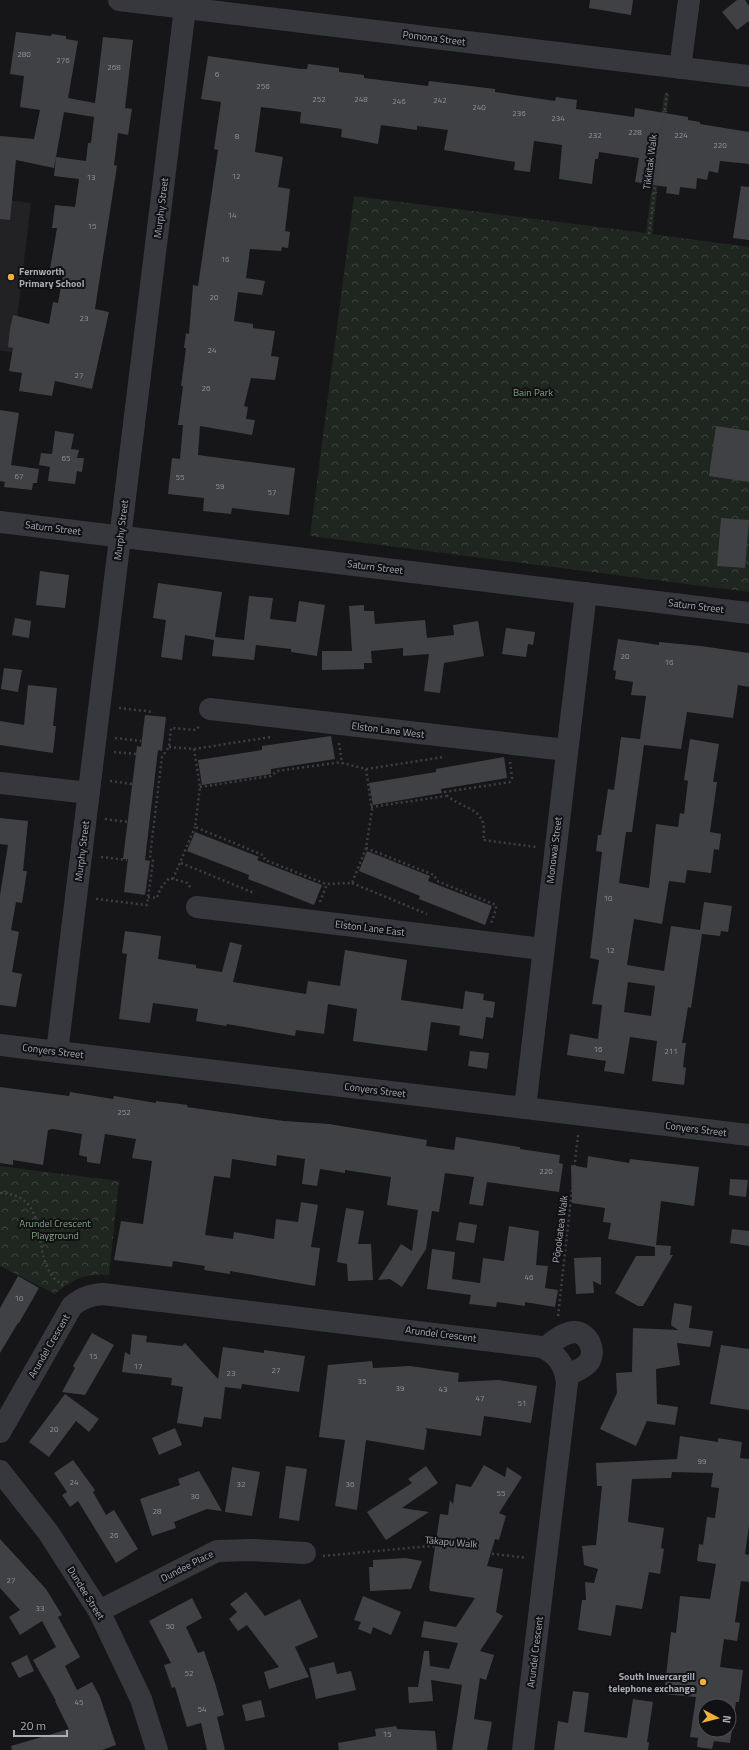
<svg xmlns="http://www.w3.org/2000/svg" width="749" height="1750" viewBox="0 0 749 1750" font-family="'Titillium Web',sans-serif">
<defs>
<pattern id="park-crowns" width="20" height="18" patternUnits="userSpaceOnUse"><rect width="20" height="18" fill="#1e261f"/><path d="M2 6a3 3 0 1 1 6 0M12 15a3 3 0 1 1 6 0" fill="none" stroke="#3c433d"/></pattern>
</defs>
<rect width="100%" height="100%" fill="#161618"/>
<!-- built -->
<path fill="#222225" d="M0 199 31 203 13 352 0 351Z"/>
<!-- park -->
<path fill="url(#park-crowns)" d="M664 95H669L652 234 749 247V592L310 536 354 196 646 233Z
M0 1166 119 1181 109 1275C84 1274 75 1278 55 1294L0 1266Z"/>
<!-- building -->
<path fill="#404145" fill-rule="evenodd" d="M590 0H633L631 15 589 8Z
M737 0H745L749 6V21L737 30 722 12Z
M16 32 51 36 52 34 66 36V39L78 41 68 98 95 103 103 37 133 40 125 108 132 109 128 135 118 133 114 165 117 166 95 309 109 312 92 389 55 381 52 396 19 391 22 373 9 371 13 348 8 347 10 329 13 315 49 324 53 302 58 303 64 271 50 269 57 228H52L55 205 75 207 79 179 54 176 56 157 86 161 88 143H91L94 117 64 112 54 168 16 160 10 220 0 219V136L34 139 40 110 20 107 24 76 10 74Z
M208 56 301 69H307L308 64 339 68V72L364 75V78L428 86 429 81 495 89V92L555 101 556 97 577 100 576 109 634 117 635 108 688 117V120L700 122V124L749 132V164L720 161 718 173 709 171 707 180 697 178 696 189 680 187 679 195 666 193 667 187 635 182 639 158 599 152 598 159H595L592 184 559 179 562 145 534 141 530 172 514 170 515 162 444 150 448 130 417 126V130L381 125 378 144 341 137 342 129 300 123 301 112 261 107 255 152 283 157 278 187 290 189 285 231 290 232 288 248 282 247 281 251 250 249 246 278 265 281 262 295 238 292 234 321 253 324V328L275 331 271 356 279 357 275 380 251 378 244 406 248 407 246 419 255 420 252 435 200 426 198 455 295 468 289 515 232 508 231 514 203 511 204 498 168 494 172 458 180 459 183 425H178L183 386H181L186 348H184L186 333 189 334 193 285 198 286 218 150 214 149 221 102 201 99Z
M741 186 749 187V240L733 238Z
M0 410 19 413 11 465 39 469 37 483H33L32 490 4 487 5 482 0 481Z
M716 426 749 431V482L709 476Z
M55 431 74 434 71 449 79 450 77 458H84L82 472 77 471 75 484 48 481 50 467 39 465 41 453 52 454Z
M721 518 749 520 745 568 717 566Z
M40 571 69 575 65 608 36 605Z
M158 583 222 592 215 637 244 640 249 596 273 598 270 619 296 622 299 601 325 605 317 656 291 652V649L256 645 254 660 212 656 214 640 185 635 182 660 161 657 166 620 153 618Z
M364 605V611H374L375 624 425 620 427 638 454 635 453 625 478 621 484 656 444 663 440 693 424 691 429 654 403 656V648L371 651 372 663H364V669L322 670V651H352L349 606Z
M15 618 31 621 29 638 12 635Z
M506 628 535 632 533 645 528 644 526 657 502 654Z
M618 639 659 645V642L701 646 749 653V687L738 685 733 718 687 712 681 749 644 745 632 832H626L619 883 649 888 656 824 678 827 680 813 684 814 688 781 684 780 690 739 719 744 713 782H717L710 832 721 834 719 850 714 849 711 873 687 870 685 883 669 881 662 924 634 919 627 965 664 971 671 926 700 930 704 902 732 906 728 932 721 931 720 936 702 934 691 1008 688 1007 682 1043H686L683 1067 686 1068 684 1085 652 1081 657 1041 630 1037 624 1074 604 1071 606 1061 567 1055 570 1034 598 1039 602 1005 592 1004 599 960 590 958 602 852 596 851 598 835H601L608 789 614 790 621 737 640 739 646 696 631 695 633 682 615 679 616 671 613 670ZM628 982 655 986 651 1016 624 1012Z
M4 668 22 670 18 692 1 689Z
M28 685 57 688 53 726H56L53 753 0 745V721L24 725Z
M145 715 166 717 162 751 158 750 145 860 150 861 145 895 124 892 128 859H123L137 746 141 747Z
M331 736 335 759 271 769V774L202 785 198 760 262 750V746Z
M504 757 507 778 441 789 442 793 373 805 369 783 436 772V769Z
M0 818 28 821 23 871H27L22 903 16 902 11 930 19 932 12 972 22 974 16 1007 0 1005V895L8 845 0 844Z
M195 832 259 857 257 860 322 885 314 905 248 879 249 875 187 851Z
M367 851 430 876 428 881 492 906 485 925 419 899 420 896 359 871Z
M125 931 161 936 158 959 196 965V968L222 972 230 942 242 945 233 982 306 994 308 981 340 986 345 950 407 960 401 1000 463 1009 465 991 484 994 483 1000 495 1002 493 1018 486 1017 483 1039 459 1035 460 1026 431 1022 427 1051 353 1041 357 1009 328 1004 324 1034 296 1030 295 1036 227 1024 226 1026 196 1021 198 1009 153 1003 150 1023 119 1019 127 954 122 953Z
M470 1051 489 1053 487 1069 468 1066Z
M0 1087 69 1096 70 1092 113 1099 114 1096 156 1103V1101L188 1105 187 1107 284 1121 329 1124 427 1140 426 1146 454 1150 456 1137 520 1147V1149L560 1155 559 1163 563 1164 559 1192 487 1182 483 1206 469 1204 474 1177 445 1173 439 1212 432 1211 426 1249 402 1287 390 1279 378 1280 401 1244 412 1251 418 1210 387 1205 391 1177 345 1170V1173L320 1169 317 1186 302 1184 305 1159 277 1155 276 1166 232 1159 230 1178 214 1176 205 1235 233 1239 234 1232 274 1239 276 1219 298 1222 301 1202 318 1205 311 1247 320 1248 315 1286 230 1271V1274L204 1270 205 1266 173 1261 172 1267 114 1260 121 1221 143 1224 152 1161 132 1158 136 1139 105 1134 100 1164 87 1162V1157L79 1155 82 1134 53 1129 48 1130 43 1165 13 1160V1165L0 1163Z
M588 1156 629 1163 630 1159 699 1167 694 1206 661 1201 656 1245 671 1246 670 1255H673L643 1306H638L615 1293 636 1256H655V1247L608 1239 611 1223 603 1222 605 1208 572 1203 571 1165 587 1168Z
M730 1179 748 1180 746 1197 729 1195Z
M346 1208 364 1211 358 1244H371L373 1280 348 1281 347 1264 337 1262Z
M459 1222 477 1225 474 1243 456 1240Z
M509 1226 539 1231 536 1265 548 1266 545 1288 558 1290 555 1307 525 1302V1306L497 1302 496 1307 469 1304 471 1295 427 1289 432 1249 455 1252 452 1279 480 1283 483 1258 504 1261Z
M732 1229 749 1231V1246L730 1243Z
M601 1257V1285L593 1281 594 1293 576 1294 574 1258Z
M18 1276 39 1288 19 1323H18L0 1353V1308Z
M674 1303 692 1306 689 1328 713 1331 710 1347 677 1343 680 1365 656 1369 657 1404 678 1407 675 1425 647 1421 636 1446 600 1429 617 1393 616 1373 632 1372 633 1328 678 1330 671 1325Z
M92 1333 114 1345 85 1395 62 1392 75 1368 73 1366Z
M132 1334 147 1336 146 1342 182 1346 185 1343 218 1379 223 1347 264 1353V1350L305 1356 299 1392 242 1384 241 1389 225 1387 221 1419 204 1417 202 1427 177 1423 183 1387 171 1385 172 1378 122 1372 125 1352 130 1355Z
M721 1345 749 1349V1410L710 1404Z
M372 1361 373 1368 410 1366 459 1373 458 1382 498 1380 537 1386 531 1423 484 1416 481 1436 425 1428 427 1430 424 1450 366 1440 357 1510 335 1506 345 1440 319 1437 328 1365Z
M65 1394 99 1419 89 1432 76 1421 49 1457 29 1442Z
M175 1428 182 1445 159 1455 152 1438Z
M680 1436 718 1442V1438L742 1442 740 1458 749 1459V1526L745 1554 749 1555V1582L741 1581 735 1622 740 1623 737 1641 724 1639 720 1667 743 1670 739 1702H736L730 1743 714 1741 712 1749 697 1747 698 1738 690 1737 696 1697 664 1694 671 1632 676 1633 680 1596 710 1599 716 1564 697 1561 699 1544 703 1545 707 1517 715 1518 719 1488 711 1487 713 1473 672 1472 671 1478 632 1479 628 1522 664 1528 661 1548 664 1549 660 1574 649 1572 642 1609 616 1605 611 1636 578 1630 582 1600H586L585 1582 594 1583 598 1569 584 1565 582 1546 596 1545 602 1486H597L596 1463 677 1459ZM705 1706H729V1730H705Z
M73 1460 95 1490 93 1492 106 1515 114 1510 138 1549 116 1563 78 1501 70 1507 62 1495 67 1492 54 1473Z
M484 1465 505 1477 507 1467 522 1477 499 1513 506 1516 499 1540 495 1539 487 1566 503 1569 496 1612 503 1616 480 1651 494 1655 486 1680 480 1678 474 1719 492 1722 487 1750H452L462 1685 431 1680 433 1701 409 1703 408 1687H418L424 1651H429L430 1666 449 1669 458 1643 421 1637 424 1621 456 1627 475 1598 430 1591 429 1587 440 1514 448 1515 450 1500 453 1504 456 1484 471 1487Z
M286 1466 307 1469 299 1521 279 1518Z
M426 1466 438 1483 402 1508 429 1512 386 1540 367 1512 412 1483 408 1479Z
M232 1467 260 1472 252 1516 225 1512Z
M199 1471 222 1511 207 1509 174 1522 176 1528 152 1536 140 1499 180 1485 178 1479Z
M0 1539 46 1589 62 1615 58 1617 80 1657 65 1666 77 1690 92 1682 100 1697 116 1745 102 1750H12L11 1746 69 1729 55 1701H56L33 1660 56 1647 42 1621 20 1635 9 1617 20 1610 0 1588Z
M405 1558 422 1561 411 1589 370 1591 369 1567H373V1560Z
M246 1592 265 1616 300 1599 318 1637 295 1647 309 1677 269 1689 264 1672 279 1667 247 1625 238 1631 229 1619 237 1612 230 1604Z
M363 1596 401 1612 391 1635 373 1627 371 1634 358 1629 361 1622 354 1620Z
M192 1598 202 1618 186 1627 198 1653 204 1651 215 1683 224 1715 217 1717 225 1750H207L201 1723 187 1727 175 1687 172 1688 164 1665 171 1663 149 1621Z
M27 1655 34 1671 19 1678 11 1663Z
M334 1662 337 1674 351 1671 356 1690 316 1699 309 1668Z
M573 1691 589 1693 584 1732 627 1738 633 1699 653 1702 647 1742H649L648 1750H554L558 1721 568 1723Z
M261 1700 265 1717 246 1721 242 1705Z
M396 1726 397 1729 435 1731 437 1750H339L338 1743 376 1736 375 1729Z"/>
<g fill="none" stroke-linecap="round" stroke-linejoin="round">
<!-- path -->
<path stroke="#3d3f44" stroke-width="2.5" stroke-dasharray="2 3" stroke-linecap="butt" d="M649 234 667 92
M119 708 154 712
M115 738 141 741
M339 743 342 763 366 769 444 757
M169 747 194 749 271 737
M194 749 200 787 195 827 263 855 265 860 326 884 352 883 366 848 372 810 366 769
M114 752 136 754
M510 762 512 778 510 782 445 792 446 795C465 811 489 807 483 840L537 847
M110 781 132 784
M200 787 271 776 277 771 342 762
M371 807 446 796
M105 819 128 822
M366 848 434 875 437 881 496 905V909L491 924
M101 857 127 860
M181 863 254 893
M173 879 195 827
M352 883 427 914
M148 897 157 898 160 889 169 878 188 883 191 889
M96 899 147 905 153 861 150 856 162 757 169 747 171 728 196 730 200 725
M320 902 327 884
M0 1193C48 1195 33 1241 49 1271 52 1278 59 1282 64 1287
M558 1316 578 1135
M323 1556 430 1546 527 1558"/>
<!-- minor -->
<path stroke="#37383d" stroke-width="22" d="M119 0 749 76
M680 68 689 0
M0 522 749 613
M210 709 566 750
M0 783 89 793
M197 907 542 949
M0 1045 749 1135
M57 1052 185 8
M525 1108 586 593
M545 1348C553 1342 563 1332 575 1332 589 1333 597 1352 588 1363 583 1369 573 1372 566 1376
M0 1432 72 1306C82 1298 90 1295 103 1294L542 1347C558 1355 565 1365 567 1383L523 1750
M0 1471 48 1532 99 1611 141 1699 157 1750
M99 1611 217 1551 252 1550 305 1553"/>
</g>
<!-- markers -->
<g fill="#f2b134" stroke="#111113" stroke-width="1.5">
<circle cx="11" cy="277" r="4"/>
<circle cx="703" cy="1682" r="4"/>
</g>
<g text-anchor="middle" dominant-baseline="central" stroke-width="4" stroke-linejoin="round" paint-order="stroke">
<!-- number labels -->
<g font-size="8" fill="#8e929b">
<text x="24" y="54">280</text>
<text x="63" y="60">276</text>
<text x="114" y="67">268</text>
<text x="217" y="74">6</text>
<text x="263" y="86">256</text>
<text x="319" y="99">252</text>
<text x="361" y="99">248</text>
<text x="440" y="100">242</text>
<text x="399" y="101">246</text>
<text x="479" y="107">240</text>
<text x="519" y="113">236</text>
<text x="558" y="118">234</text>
<text x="635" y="132">228</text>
<text x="595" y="135">232</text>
<text x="681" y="135">224</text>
<text x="237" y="136">8</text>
<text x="720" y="145">220</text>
<text x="236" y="176">12</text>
<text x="91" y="177">13</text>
<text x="232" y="215">14</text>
<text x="92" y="226">15</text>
<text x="225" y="259">16</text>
<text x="214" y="297">20</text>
<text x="84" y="318">23</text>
<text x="212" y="350">24</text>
<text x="79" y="375">27</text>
<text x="206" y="388">26</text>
<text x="66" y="458">65</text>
<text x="19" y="476">67</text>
<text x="180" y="477">55</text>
<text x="220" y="486">59</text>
<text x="272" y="492">57</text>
<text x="625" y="656">20</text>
<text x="669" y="662">16</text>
<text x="608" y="898">10</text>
<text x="610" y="950">12</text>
<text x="598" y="1049">16</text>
<text x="671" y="1051">211</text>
<text x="124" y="1112">252</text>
<text x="546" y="1171">220</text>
<text x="529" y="1277">46</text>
<text x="19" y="1298">10</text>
<text x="93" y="1356">15</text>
<text x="138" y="1366">17</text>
<text x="276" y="1370">27</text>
<text x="231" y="1373">23</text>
<text x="362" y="1381">35</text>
<text x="400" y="1388">39</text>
<text x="443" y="1389">43</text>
<text x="480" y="1398">47</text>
<text x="522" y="1403">51</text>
<text x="54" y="1429">20</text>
<text x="702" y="1461">99</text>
<text x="74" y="1482">24</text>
<text x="241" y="1484">32</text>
<text x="350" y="1484">36</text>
<text x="501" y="1493">55</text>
<text x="195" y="1496">30</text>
<text x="157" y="1511">28</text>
<text x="114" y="1535">26</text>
<text x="11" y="1580">27</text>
<text x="40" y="1608">33</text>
<text x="170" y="1626">50</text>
<text x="189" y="1673">52</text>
<text x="79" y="1702">45</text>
<text x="202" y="1709">54</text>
<text x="387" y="1734">15</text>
</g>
<!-- street labels -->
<g font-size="10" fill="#a8adb8" stroke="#111113">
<text transform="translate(434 38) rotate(7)">Pomona Street</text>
<text transform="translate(650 162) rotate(-83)">Tikkitak Walk</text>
<text transform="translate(161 208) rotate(-83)">Murphy Street</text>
<text transform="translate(53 528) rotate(7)">Saturn Street</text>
<text transform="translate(121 530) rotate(-83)">Murphy Street</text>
<text transform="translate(375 567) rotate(7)">Saturn Street</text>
<text transform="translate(696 606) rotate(7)">Saturn Street</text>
<text transform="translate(388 730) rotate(7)">Elston Lane West</text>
<text transform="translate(554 850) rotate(-83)">Monowai Street</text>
<text transform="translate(82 851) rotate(-83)">Murphy Street</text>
<text transform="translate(370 928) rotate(7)">Elston Lane East</text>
<text transform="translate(53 1051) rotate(7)">Conyers Street</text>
<text transform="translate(375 1090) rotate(7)">Conyers Street</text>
<text transform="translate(696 1129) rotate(7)">Conyers Street</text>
<text transform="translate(560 1229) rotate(-83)">Pōpokatea Walk</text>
<text transform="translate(441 1334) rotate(7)">Arundel Crescent</text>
<text transform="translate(49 1346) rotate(-60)">Arundel Crescent</text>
<text transform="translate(451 1542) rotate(5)">Tākapu Walk</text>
<text transform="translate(187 1566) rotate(-27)">Dundee Place</text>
<text transform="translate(86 1593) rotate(58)">Dundee Street</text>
<text transform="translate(535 1652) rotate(-83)">Arundel Crescent</text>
</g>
<!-- poi labels -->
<g font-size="10" font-weight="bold" fill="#a8adb8" stroke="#111113" text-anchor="start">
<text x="19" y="271">Fernworth<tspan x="19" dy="12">Primary School</tspan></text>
<text x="695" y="1676" text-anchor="end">South Invercargill<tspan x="695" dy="12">telephone exchange</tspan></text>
</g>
<!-- park labels -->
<g font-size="10" fill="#7fa381" stroke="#111113">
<text x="533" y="392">Bain Park</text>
<text x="55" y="1223">Arundel Crescent<tspan x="55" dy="12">Playground</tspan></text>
</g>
</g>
<!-- north arrow -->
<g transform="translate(717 1718) rotate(97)"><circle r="19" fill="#111113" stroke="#4d4f55"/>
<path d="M0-3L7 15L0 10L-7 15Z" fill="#f2b134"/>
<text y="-6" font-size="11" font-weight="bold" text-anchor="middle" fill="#a8adb8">N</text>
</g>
<!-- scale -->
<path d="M14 1730v6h53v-6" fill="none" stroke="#a8adb8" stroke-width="2"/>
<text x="20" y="1730" font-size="12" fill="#a8adb8" stroke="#111113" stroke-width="3" paint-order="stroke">20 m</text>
</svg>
